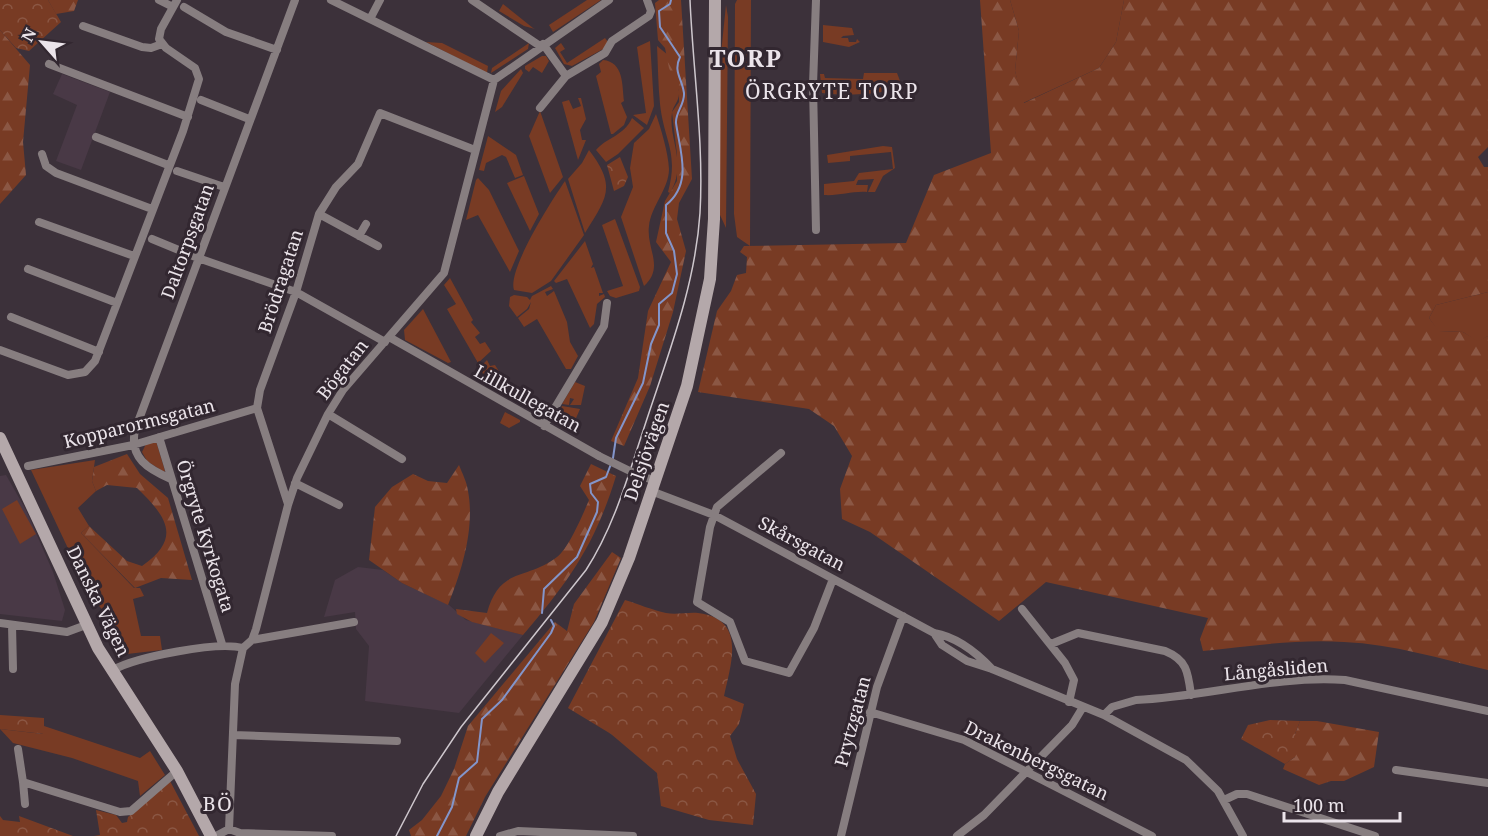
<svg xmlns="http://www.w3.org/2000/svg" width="1488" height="836" viewBox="0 0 1488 836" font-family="'Noto Serif',serif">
<defs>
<pattern id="forest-firs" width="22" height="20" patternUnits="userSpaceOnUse" patternTransform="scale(1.5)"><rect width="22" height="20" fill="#783b24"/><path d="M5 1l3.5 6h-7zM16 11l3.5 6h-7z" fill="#8b5744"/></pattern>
<pattern id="park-crowns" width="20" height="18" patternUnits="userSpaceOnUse" patternTransform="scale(1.5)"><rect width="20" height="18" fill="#783b24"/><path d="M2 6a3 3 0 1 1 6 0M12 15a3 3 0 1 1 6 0" fill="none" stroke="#8b5744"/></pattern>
</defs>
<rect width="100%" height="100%" fill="#3c313a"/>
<!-- built -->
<path fill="#493946" d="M62 74 110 92 81 170 56 161 77 105 53 94Z
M6 475 26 510 53 572 65 610 62 621 0 614V476Z
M358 567 383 570 402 583 449 605 466 620 523 635 459 713 365 701 369 646 356 629 355 612 324 617 335 580Z"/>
<!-- grass -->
<path fill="#783b24" d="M587 0H601L553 32 549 25Z
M737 0H751L750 246 737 237 734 214 735 4Z
M1010 0H1124L1116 42 1099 68 1023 103 1015 71 1019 31Z
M503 4 533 28 535 29 524 26 499 11Z
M726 5 728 17 726 228 720 215V63Z
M823 25 852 28 854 35 843 36 841 38H848L849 42H856L857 39 860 42 849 47 823 42Z
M605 38 608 42 605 48 572 66 564 64 555 48 561 43 565 49 560 52 567 63Z
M650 41 654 106 647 125 633 115 646 113 637 47Z
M426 42 442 43 488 66 487 73Z
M529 43 528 49 491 73 492 68Z
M657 46 668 55C669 68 677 78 679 91 680 101 673 105 672 113 668 140 688 162 670 193L668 192C679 152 664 141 660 104 658 85 658 65 657 46Z
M542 56H546L549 61 542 73 533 67 529 72 525 69V66Z
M603 60C624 62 622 85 624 101L621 103 627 117 624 125 613 134H611L596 76 601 72 599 64Z
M521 69 523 73 502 107 495 112 501 91Z
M864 73H897L902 86C889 95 838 96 822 93L820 74H824L825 78 863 79Z
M578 98H581L586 119 580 130 582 140H586L578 160 562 102 569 100 573 109 581 106Z
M540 111 563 177 550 193 529 136Z
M656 114C661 129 668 152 669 169 669 189 651 206 649 226 646 249 665 267 644 286L621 217 633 187 630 168 634 143 649 129Z
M632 118 644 128 618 154 606 162 596 150C607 137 624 136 632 118Z
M488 136 516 155 523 175 515 178 506 157 502 155 486 163 484 171 479 170Z
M883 146 892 147 895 168 883 176 875 192H868L874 179 858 180 856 185H868L867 192C852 191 839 196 824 195V184L854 181 859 173 893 169 891 152 850 156V161L828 163 827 155Z
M589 150C617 187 607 197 585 233L568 179 582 163Z
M524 176 539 214 530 231 507 183Z
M478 178 489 190 519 251 510 272 478 215 466 220 476 180Z
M565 181 584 235 551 281 532 293 514 290C507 270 552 200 565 181Z
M615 219 640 287 639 291 616 298 610 296 607 291 623 286 602 225Z
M585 241 593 264 591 268 594 267 603 293H599V296L604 294 605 297 597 304 594 324 590 328 567 279 556 283 554 281Z
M450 278 473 320 471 322 480 333 475 337 480 344 485 342 491 351 478 363 447 309 456 304 444 285Z
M551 286 553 289 545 292 547 296 554 291 567 322 570 342 578 356 571 369H566L537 319 524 327 518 318 529 309 531 302 527 309 517 317 509 306 510 297 514 295 527 297 530 300 532 296Z
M1488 292V336L1478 342 1463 332 1438 331 1429 318 1436 305Z
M423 309 451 362 448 363 405 340 404 330Z
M487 360 490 366 495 365 505 381 498 384 500 389 506 384 511 394 510 397 472 376Z
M575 382 585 386 581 405H570L574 399 570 398 569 405 562 404Z
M562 406 580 409 570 432 559 426 556 420Z
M505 412 520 420V422L509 428 500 423Z
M156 441 165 471 164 472 147 461 142 452 146 444Z
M95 460 92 481 96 491 78 508 89 526 81 533 134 588H140L144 596 133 599 141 636H160L162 650 127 654 105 613 90 595 31 470Z
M17 500 36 534 20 544 2 509Z
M491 633 504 643 485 663 475 653Z
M44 726 140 758 150 751 165 775 140 796 138 781 72 758 13 743 0 729 43 734Z"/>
<!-- forest -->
<path fill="url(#forest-firs)" d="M48 0H78L74 11 56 14Z
M659 0H681L692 179 679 203 677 219 686 251 673 312 650 386 624 446 611 441 638 378 648 311 671 262 656 242 665 201 677 181V154L672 112 679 102V91L669 68 665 48 658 40 655 3Z
M980 0H1010L1019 31 1015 71 1024 103 1099 68 1116 42 1124 0H1488V147L1478 157 1484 167H1488V292L1436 305 1429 318 1439 331 1463 332 1478 341 1488 336V670C1441 659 1393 644 1344 642 1297 639 1250 646 1203 651L1200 639 1208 618 1046 582 999 621 870 532 842 519 840 489 852 456 834 426 809 409 698 392 717 311 731 291 737 275 746 273 747 257 740 252 744 246 906 243 934 175 991 153Z
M0 30 30 65 23 142 26 175 0 204Z
M127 454 140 474 168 498 192 580 161 578 135 588 81 533 89 526 127 561 142 566C183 538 166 516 137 488L107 485 96 491 92 481 94 467Z
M591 464 616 476C595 545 569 581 523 635L472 622 457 614 456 609 487 613C500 566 526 581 557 557 569 548 583 514 589 500L580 486Z
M459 465C462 473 467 482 468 491 475 527 462 571 448 605L402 583 369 560 375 507 392 487 413 474 428 481 447 483Z
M612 552 621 558 594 622 485 797 466 836H411L409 830 422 820 441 796 454 769 468 726 555 622 567 631 574 604Z
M1300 721H1317L1379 732 1374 767 1344 781H1331L1319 785 1283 769 1285 764 1295 757V734Z"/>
<!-- park -->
<path fill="url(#park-crowns)" d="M0 0H48L61 22 29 51 16 48 0 30Z
M620 157 628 177 624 186 614 191 607 165Z
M625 600C638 604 652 610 666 613 676 615 688 612 698 613 747 619 731 663 724 696L744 704 739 724 730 736 737 759 756 794 753 825 709 820 661 806 657 773 611 734 568 708Z
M0 715 44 718V734L0 729Z
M1270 720 1300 721 1295 734 1302 744 1295 757 1285 764 1241 739 1248 725Z
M170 781 199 836H94L100 835 96 810 116 815 122 823 127 822 128 817Z
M0 816 3 820 20 822 19 816 73 836H0Z"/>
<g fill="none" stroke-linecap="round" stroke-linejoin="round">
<!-- stream -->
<path stroke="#8395ca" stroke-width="2" d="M613 458 616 438 643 383 651 344 659 325V304L672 293 677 274 674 251 666 233V205C693 183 680 152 676 123 675 113 685 104 684 93 682 78 673 72 680 57L660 27 659 11 670 4 671 0
M542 613 544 589 577 557 597 512 598 502 591 493 590 484 606 477 611 464
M437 836 452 807 459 778 477 762 482 719 502 700 551 633 554 626 551 620"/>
<!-- street -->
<path stroke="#877e80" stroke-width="8" d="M159 0 173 7
M331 0 494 80
M472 0 540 46
M184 7 226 32 277 50
M370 19 380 0
M83 26 142 47 151 48 162 44
M543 44 566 76
M49 64 188 117
M201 100 249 119
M540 108 566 76 605 53 612 41 649 16 651 11 647 0
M96 137 168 165
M42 154 46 166 56 173 152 209
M177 171 224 187
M319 214 378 246
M39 222 134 256
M816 230 813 85 816 0
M359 236 366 224
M152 239 198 258 296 292 385 342
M28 269 117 303
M11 317 99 352
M389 337 599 456
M0 350 68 375 85 372 95 361 183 131 199 79 195 68 166 48 159 39 161 29 177 0
M328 414 402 459
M544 426 604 326 607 303
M159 437 222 644
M781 453 717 507 710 527 697 602 730 622 745 661 789 673 814 628 833 579
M28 466 133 445 257 408
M634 473 655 481
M171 479C148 469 129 458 135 430L295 0
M295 483 339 505
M651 491 714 515 934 633C957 637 976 652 992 669
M288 504 257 408 260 390 296 292 319 214 336 187 358 164 380 113 475 150
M1022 609 1065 663 1074 680 1069 702
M0 623 67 632 86 625
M12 625 13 669
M934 633 942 645 967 661 992 669 1104 715 1186 760 1218 791 1243 836
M252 640 354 622
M1051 644 1078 633 1165 651C1187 660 1188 672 1191 695
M113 670C136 657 218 641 243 648
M870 712 964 740 1152 836
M1104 715 1112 707 1136 700C1206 697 1275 675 1345 680L1488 711
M233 735 397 741
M18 749 23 782 120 812 131 811 177 771
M1396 770 1488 783
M23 782 25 804
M1224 800 1237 794H1247L1375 836
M229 829 235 684 243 648 252 640 256 629 288 505 297 478 328 414 343 390 444 273 494 80 609 0
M216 836 229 829 240 833 332 836
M500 836 518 831 633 836
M841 836 877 687 903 616
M957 836 984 815 1072 725 1083 707"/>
<!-- secondary -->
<path stroke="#b4a8aa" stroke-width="12" d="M0 438 98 648 177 771 211 836
M476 836 498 792 602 622 629 558 687 386 710 279 714 219 715 0"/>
<!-- tram -->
<path stroke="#cec7cd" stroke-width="1.5" d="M396 836 423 784 461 727 586 570C614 527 628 476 644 428 667 357 695 288 700 213 704 142 693 71 690 0"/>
<!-- street-bridge -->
<path stroke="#877e80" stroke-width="8" d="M599 456 634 473"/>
</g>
<g text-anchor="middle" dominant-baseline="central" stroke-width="6" stroke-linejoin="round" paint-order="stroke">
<!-- street labels -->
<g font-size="18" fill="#ebe4ea" stroke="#322730">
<text transform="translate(187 241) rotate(-70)">Daltorpsgatan</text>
<text transform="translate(280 281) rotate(-72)">Brödragatan</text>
<text transform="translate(342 369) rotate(-52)">Bögatan</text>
<text transform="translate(528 398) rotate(29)">Lillkullegatan</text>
<text transform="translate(139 423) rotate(-14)">Kopparormsgatan</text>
<text transform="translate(646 451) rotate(-71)">Delsjövägen</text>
<text transform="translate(206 536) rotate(73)">Örgryte Kyrkogata</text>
<text transform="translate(802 543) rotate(28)">Skårsgatan</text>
<text transform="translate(99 601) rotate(64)">Danska Vägen</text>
<text transform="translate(1276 669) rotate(-5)">Långåsliden</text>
<text transform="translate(852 721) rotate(-75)">Prytzgatan</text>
<text transform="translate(1037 760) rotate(26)">Drakenbergsgatan</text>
</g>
<!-- neighbourhood labels -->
<g font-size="20" letter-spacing="1.5" fill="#ebe4ea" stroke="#322730">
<text x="218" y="803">BÖ</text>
</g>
<!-- quarter labels -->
<g font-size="21" letter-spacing="1.5" fill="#ebe4ea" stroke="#322730">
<text x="832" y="91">ÖRGRYTE TORP</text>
</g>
<!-- district labels -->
<g font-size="24" font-weight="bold" letter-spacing="1.5" fill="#ebe4ea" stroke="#322730">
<text x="746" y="57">TORP</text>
</g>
</g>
<!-- north arrow -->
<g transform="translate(42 42) rotate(298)" stroke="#322730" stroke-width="4.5" paint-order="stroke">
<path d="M0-4.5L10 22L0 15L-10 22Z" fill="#ebe4ea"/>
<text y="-9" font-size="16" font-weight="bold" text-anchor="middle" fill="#ebe4ea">N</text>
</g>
<!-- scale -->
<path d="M1284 812v9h116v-9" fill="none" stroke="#ebe4ea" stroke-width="3"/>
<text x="1293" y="812" font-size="18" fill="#ebe4ea" stroke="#322730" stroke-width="4.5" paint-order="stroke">100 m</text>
</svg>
